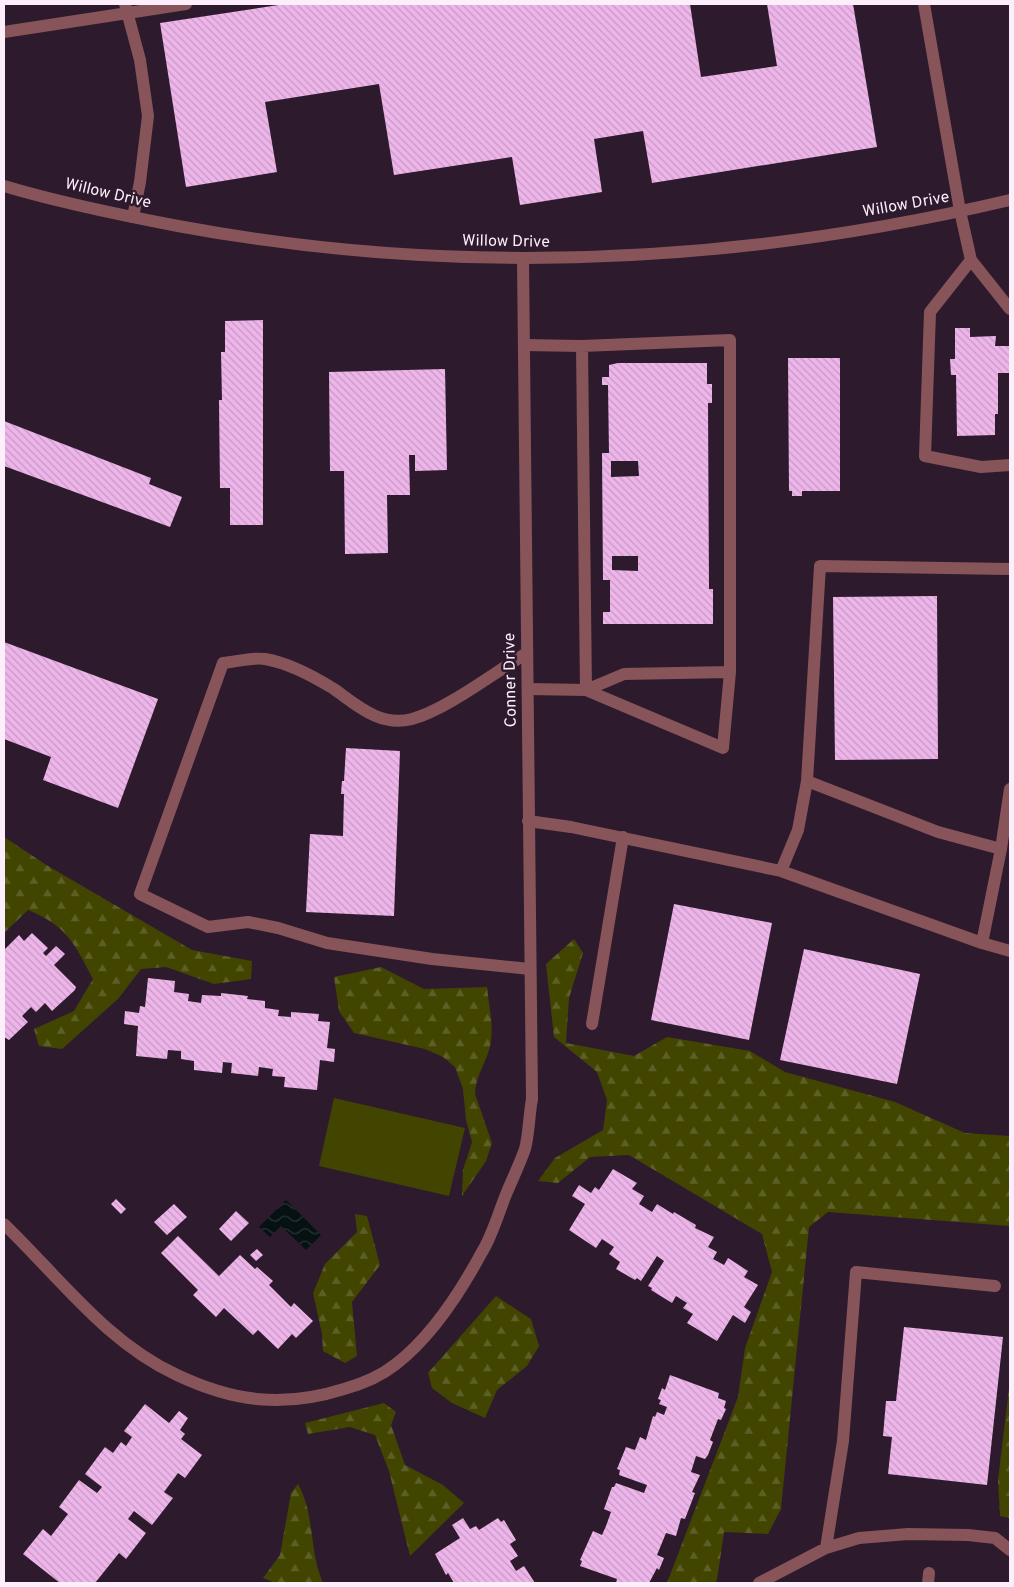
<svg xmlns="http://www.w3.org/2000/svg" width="1014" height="1587" viewBox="0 0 1014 1587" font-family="Overpass,sans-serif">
<defs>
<pattern id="forest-firs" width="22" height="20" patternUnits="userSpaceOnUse" patternTransform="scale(1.25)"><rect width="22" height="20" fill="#414500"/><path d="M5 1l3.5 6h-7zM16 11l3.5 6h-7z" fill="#5d6026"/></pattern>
<pattern id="water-waves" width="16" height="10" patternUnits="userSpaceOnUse" patternTransform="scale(1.25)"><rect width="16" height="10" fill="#051113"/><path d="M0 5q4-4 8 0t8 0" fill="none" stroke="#2a3436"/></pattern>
<pattern id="building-back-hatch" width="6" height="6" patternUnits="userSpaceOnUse" patternTransform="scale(1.25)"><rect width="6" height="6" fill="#eeb5ea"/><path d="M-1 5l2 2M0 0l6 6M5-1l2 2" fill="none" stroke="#c69ac2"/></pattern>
</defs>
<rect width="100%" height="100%" fill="#2e1a2d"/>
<!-- green -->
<path fill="#414500" d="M334 1098 465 1128 449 1196 319 1166Z"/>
<!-- forest -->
<path fill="url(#forest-firs)" d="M4 837 48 866 192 950 252 961 251 979 214 984 166 967 141 969 118 999 62 1049 39 1046 34 1029 74 1011 93 979C74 943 67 926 28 910L4 933Z
M574 939 583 953 569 998 566 1043 634 1056 667 1037 750 1051 785 1072 895 1102 965 1133 1010 1136V1226L828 1212 809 1227 781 1509 768 1534 724 1532 717 1580 715 1583H667L738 1397 745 1348 772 1272 762 1234 629 1155 590 1157 558 1183 538 1181 555 1158 603 1130 607 1100 597 1072 554 1037 546 964Z
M381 967 424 989 487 987C489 1007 495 1030 489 1050 485 1064 475 1078 475 1094L492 1143 486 1161 462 1196 463 1170 472 1142 466 1120 463 1089 455 1067 443 1057 425 1049 354 1033 339 1011 334 977Z
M355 1214 367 1216 380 1265 352 1302 357 1356 345 1363 323 1351 322 1334 313 1293 325 1264 357 1232Z
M496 1296 531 1319 539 1346 527 1366 497 1390 485 1418 452 1403 432 1388 428 1373Z
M1010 1380V1518L1000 1516 998 1480Z
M384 1403 396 1412 391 1425 405 1465 443 1485 464 1503 410 1556 389 1471 375 1435 350 1427 308 1434 305 1423Z
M298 1484C315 1513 309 1552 323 1583H275L263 1578 280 1555 291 1493Z"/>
<!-- water -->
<path fill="url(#water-waves)" d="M286 1200 321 1235 306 1250 281 1226 270 1237 259 1227Z"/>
<!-- building -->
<path fill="url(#building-back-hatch)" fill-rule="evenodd" d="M285 4H690L701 77 777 66 767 4H853L877 147 652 183 643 131 594 139 602 192 520 205 512 157 394 175 379 84 265 102 277 172 186 187 160 23Z
M263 320V525H230V488H220L219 400H222L221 352H225V321Z
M955 328H970V337L996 336 995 346H1010V373H998V414H995V435L957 436 956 375H951L950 359H955Z
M788 358H840V491H802V496H792V491H789Z
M618 363H707V384H712V403H708L709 589H713V624H603V612H610V580H603L602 453H609L608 385H602V377H609V365ZM611 461H638L639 476 611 477ZM612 556H638V571L612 570Z
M445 369 447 470 415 471V455H409L410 495H387L388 553 345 554 344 471H330L329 372Z
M4 421 151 478 149 484 182 497 170 527 4 466Z
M937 596 938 759 835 760 833 597Z
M4 642 158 699 118 808 43 780 51 757 4 739Z
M346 748 400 751 394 916 306 912 310 834 343 836 344 794H341L342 781H344Z
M674 904 772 923 749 1040 651 1020Z
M32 933 48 948 43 953 46 956 56 946 65 954 54 965 76 987 75 990 52 1011 45 1003 36 1012 31 1007 22 1016 28 1022 9 1040 4 1037V950L19 935 24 941Z
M804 949 920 974 897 1084 780 1060Z
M148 978 175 981 174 992 189 994 188 1001 201 1003 202 995 221 996V993L248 996 247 999 265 1001V1008L279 1010 278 1016 291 1017V1012L319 1014 318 1021 330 1022 327 1048 335 1049 334 1062 320 1060 317 1090 284 1087 285 1077 272 1076 273 1069 259 1067 258 1076 231 1073 232 1063 223 1062 222 1073 194 1070V1061L181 1059V1051L168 1050 167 1059 136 1056 138 1026 124 1024 125 1011 139 1013 140 1006 145 1007Z
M613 1169 637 1183 632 1189 644 1196 639 1204 652 1212 657 1204 673 1214 674 1212 696 1225 695 1228 714 1237 708 1247 717 1252 713 1259 724 1265 728 1258 748 1271 744 1277 758 1285 744 1307 751 1312 745 1323 733 1315 717 1341 687 1323 693 1314 683 1308 687 1303 676 1296 672 1303 651 1290 652 1288 648 1286 664 1261 657 1256 641 1281 637 1278 635 1280 616 1269 620 1262 609 1254 614 1247 602 1239 596 1248 569 1230 585 1204 572 1196 579 1185 591 1193 595 1187 599 1190Z
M116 1199 126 1209 121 1214 111 1204Z
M174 1204 187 1217 167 1235 154 1222Z
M236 1211 249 1223 231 1241 219 1229Z
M178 1236 219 1276 240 1255 255 1269 257 1267 273 1281 269 1285 291 1307 294 1303 313 1321 296 1338 292 1334 278 1349 258 1330 253 1335 224 1308 216 1317 193 1295 198 1290 161 1253Z
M257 1249 263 1255 256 1261 250 1255Z
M904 1327 1003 1337 987 1485 888 1474 892 1437 883 1436 886 1401H896Z
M670 1375 719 1393 718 1398 726 1401 724 1408 726 1409 721 1420 718 1419 710 1440 713 1442 708 1455 705 1459 696 1456 691 1472 700 1475 692 1492 695 1493 685 1519 681 1518 676 1536 666 1533 657 1555 664 1558 659 1570 657 1568 649 1583H616L617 1579 580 1566 582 1561 580 1560 593 1531 602 1535 606 1526 611 1512 604 1509 612 1487H614L616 1483 644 1493 647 1485 619 1475 620 1470 617 1469 626 1447 635 1450 640 1437 646 1440 653 1416 655 1417 657 1412 664 1415 667 1407 659 1404 661 1400 658 1399 662 1388 665 1390Z
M145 1404 169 1423 179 1411 188 1418 180 1430 185 1434 181 1439 202 1455 185 1478 178 1473 164 1492 173 1498 152 1525 134 1511 128 1519 146 1533 126 1559 119 1553 95 1583H60L23 1554 43 1529 51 1536 68 1514 59 1507 79 1480 97 1493 102 1487 85 1474 105 1447 113 1453 121 1442 126 1446 132 1437 124 1431Z
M463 1518 470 1529 476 1526 479 1530 498 1518 501 1522 504 1520 516 1540 510 1544 518 1556 510 1561 516 1571 524 1566 535 1583H454L448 1573 446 1575 435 1554 460 1538 452 1525Z"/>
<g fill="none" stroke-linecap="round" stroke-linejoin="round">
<!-- service -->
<path stroke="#87545a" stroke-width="12" d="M125 4 140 60 148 116 140 182 133 217
M924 4 960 211 971 260 1010 309
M4 32 186 4
M971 260 930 312 925 456 981 467 1010 465
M524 345 582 346 730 340V672L723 748 586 690 528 689
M582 346 586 690 624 674 730 672
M527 653C495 672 446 710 412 719 380 727 358 706 334 689 313 676 289 663 265 659 252 657 236 662 223 663L140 894 208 927 248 922 278 928 327 943 432 959 530 969
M807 781 938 832 1001 849 1010 789
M528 821 571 827 781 871 982 943 1010 951
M781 871 798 830 807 781 820 566 1010 569
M982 943 1001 849
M592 1024 623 837
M4 1224C59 1277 106 1342 177 1375 234 1402 284 1408 344 1389 362 1384 381 1376 396 1364 431 1337 461 1291 482 1252 493 1234 499 1211 507 1192 513 1178 520 1163 525 1149 529 1134 529 1115 532 1099
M826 1548 843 1441 856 1272 995 1286
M759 1583 826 1548 859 1538 908 1534 968 1535 995 1538 1010 1550
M928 1583 929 1573"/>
<!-- minor -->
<path stroke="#87545a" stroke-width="12" d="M523 260 532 1099"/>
<!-- tertiary -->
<path stroke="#87545a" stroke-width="12" d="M4 186C61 203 120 215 178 226 458 278 734 265 1010 200"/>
</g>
<g text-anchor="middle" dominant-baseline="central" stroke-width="5" stroke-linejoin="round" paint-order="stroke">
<!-- street labels -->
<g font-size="16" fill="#fceefa" stroke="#2e1a2d">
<text transform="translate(108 194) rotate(13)">Willow Drive</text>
<text transform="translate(906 205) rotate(-10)">Willow Drive</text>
<text transform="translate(506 242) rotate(1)">Willow Drive</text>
<text transform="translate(511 680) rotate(-91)">Conner Drive</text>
</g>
</g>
<!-- border -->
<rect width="1014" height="1587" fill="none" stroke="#fceefa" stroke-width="10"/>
</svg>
